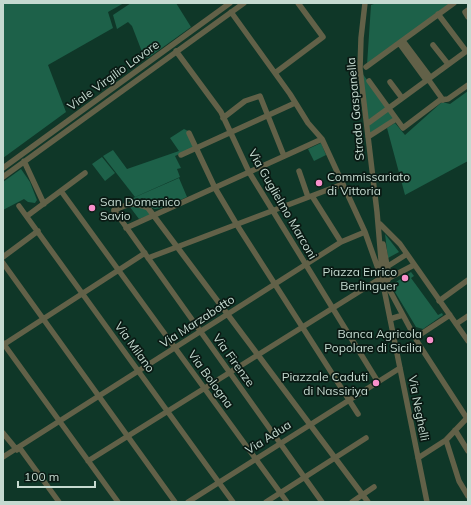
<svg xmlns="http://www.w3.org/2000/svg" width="471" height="505" viewBox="0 0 471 505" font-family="Mulish,sans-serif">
<rect width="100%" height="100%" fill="#0f3728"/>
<!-- green -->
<path fill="#1d6149" d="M3 3H124L108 12 113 28 48 65 66 112 3 158Z
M131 3H176L191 27 148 58 144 57 132 26 128 22 117 29 113 15Z
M377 3H450L367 65 371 5Z
M362 73 395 118 369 135Z
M468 91V161L405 195 387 128 395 123 405 135 442 102 450 104Z
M184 129 188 131 195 147 175 156 181 168 177 169 180 177 135 197 103 156 113 150 127 169 179 151 170 138Z
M321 143 326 155 314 161 308 149Z
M102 157 115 173 105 181 92 164Z
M21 169 30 182 37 200 35 203 28 202 24 199 3 210V182Z
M179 178 187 197 162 208 155 209C142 203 139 200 124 202Z
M133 205 150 211V215L139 219 130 207Z
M385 234 399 252 388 258Z
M411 272 414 276 411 278 438 315 442 313 443 315 423 329 416 327 392 287 393 284Z"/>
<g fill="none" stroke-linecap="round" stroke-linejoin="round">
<!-- minor -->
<path stroke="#626148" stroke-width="5.5" d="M365 3 361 38 360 69 377 212 382 271
M468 10 465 12 468 17
M231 12 290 94 308 123 322 139 365 232 381 277
M438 14 466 51
M403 41 430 77
M399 43 426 80
M433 45 448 64
M176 51 221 112 249 172 378 382
M366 67 454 3
M275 73 323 37 298 3
M428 79 443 100
M369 81 403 128 440 100 448 99 468 85
M390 82 402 98
M223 118 245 101 260 96 284 156
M367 124 468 50
M189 133 215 188 237 225 358 414
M368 137 396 119
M181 155 295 103
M24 161 44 204
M3 168 230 3
M299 171 308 197
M3 177 244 3
M61 191 287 502
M312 196 341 242
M19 206 233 502
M114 210 322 502
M114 211C127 203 135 202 148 208L368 502
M27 216 85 173
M380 224 400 244 468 341
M126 228 322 139
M383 244 389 276 388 280H382V274L388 273
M3 257 38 231
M148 258 343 184
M3 263 175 502
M385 268 407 254
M389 278 414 265
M382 279 427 502
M389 289 418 343 468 420
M439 301 468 280
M390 319 403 315
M456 324 468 316
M415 338 450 315
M3 343 118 502
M3 345 145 253
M455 430 468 451
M3 433 17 450
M446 440 459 481 468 496
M19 447 59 502
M3 457 341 242 365 232
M418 458 446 440 468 417
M88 461 381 278
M188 502 400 368
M266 502 366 438
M352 502 374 487"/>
</g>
<!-- markers -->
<g fill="#f890cb" stroke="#0a1a14" stroke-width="1.5">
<circle cx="319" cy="183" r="4"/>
<circle cx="92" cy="208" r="4"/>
<circle cx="405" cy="278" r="4"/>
<circle cx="430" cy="340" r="4"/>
<circle cx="376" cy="383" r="4"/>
</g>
<g text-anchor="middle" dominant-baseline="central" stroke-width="3.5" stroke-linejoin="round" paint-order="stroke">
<!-- street labels -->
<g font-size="12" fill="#c5dad0" stroke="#0a1a14">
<text transform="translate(113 75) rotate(-36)">Viale Virgilio Lavore</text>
<text transform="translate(355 109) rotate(-95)">Strada Gaspanella</text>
<text transform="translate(283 204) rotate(60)">Via Guglielmo Marconi</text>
<text transform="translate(197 321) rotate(-33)">Via Marzabotto</text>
<text transform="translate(135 347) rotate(54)">Via Milano</text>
<text transform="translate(234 360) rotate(54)">Via Firenze</text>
<text transform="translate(211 379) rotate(54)">Via Bologna</text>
<text transform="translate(419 408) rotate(79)">Via Neghelli</text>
<text transform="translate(268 437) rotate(-33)">Via Adua</text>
</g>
<!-- poi labels -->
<g font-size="12" fill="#c5dad0" stroke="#0a1a14" text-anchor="end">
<text x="327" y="176" text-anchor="start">Commissariato<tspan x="327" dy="14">di Vittoria</tspan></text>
<text x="100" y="201" text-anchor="start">San Domenico<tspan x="100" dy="14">Savio</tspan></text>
<text x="397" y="271">Piazza Enrico<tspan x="397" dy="14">Berlinguer</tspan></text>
<text x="422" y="333">Banca Agricola<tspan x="422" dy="14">Popolare di Sicilia</tspan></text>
<text x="368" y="376">Piazzale Caduti<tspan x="368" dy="14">di Nassiriya</tspan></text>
</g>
</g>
<!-- border -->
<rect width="471" height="505" fill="none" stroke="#c5dad0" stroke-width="8"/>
<!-- scale -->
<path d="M18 481v6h77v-6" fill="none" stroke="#c5dad0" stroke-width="2"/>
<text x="24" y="481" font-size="12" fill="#c5dad0" stroke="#0a1a14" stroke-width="3" paint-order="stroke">100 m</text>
</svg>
